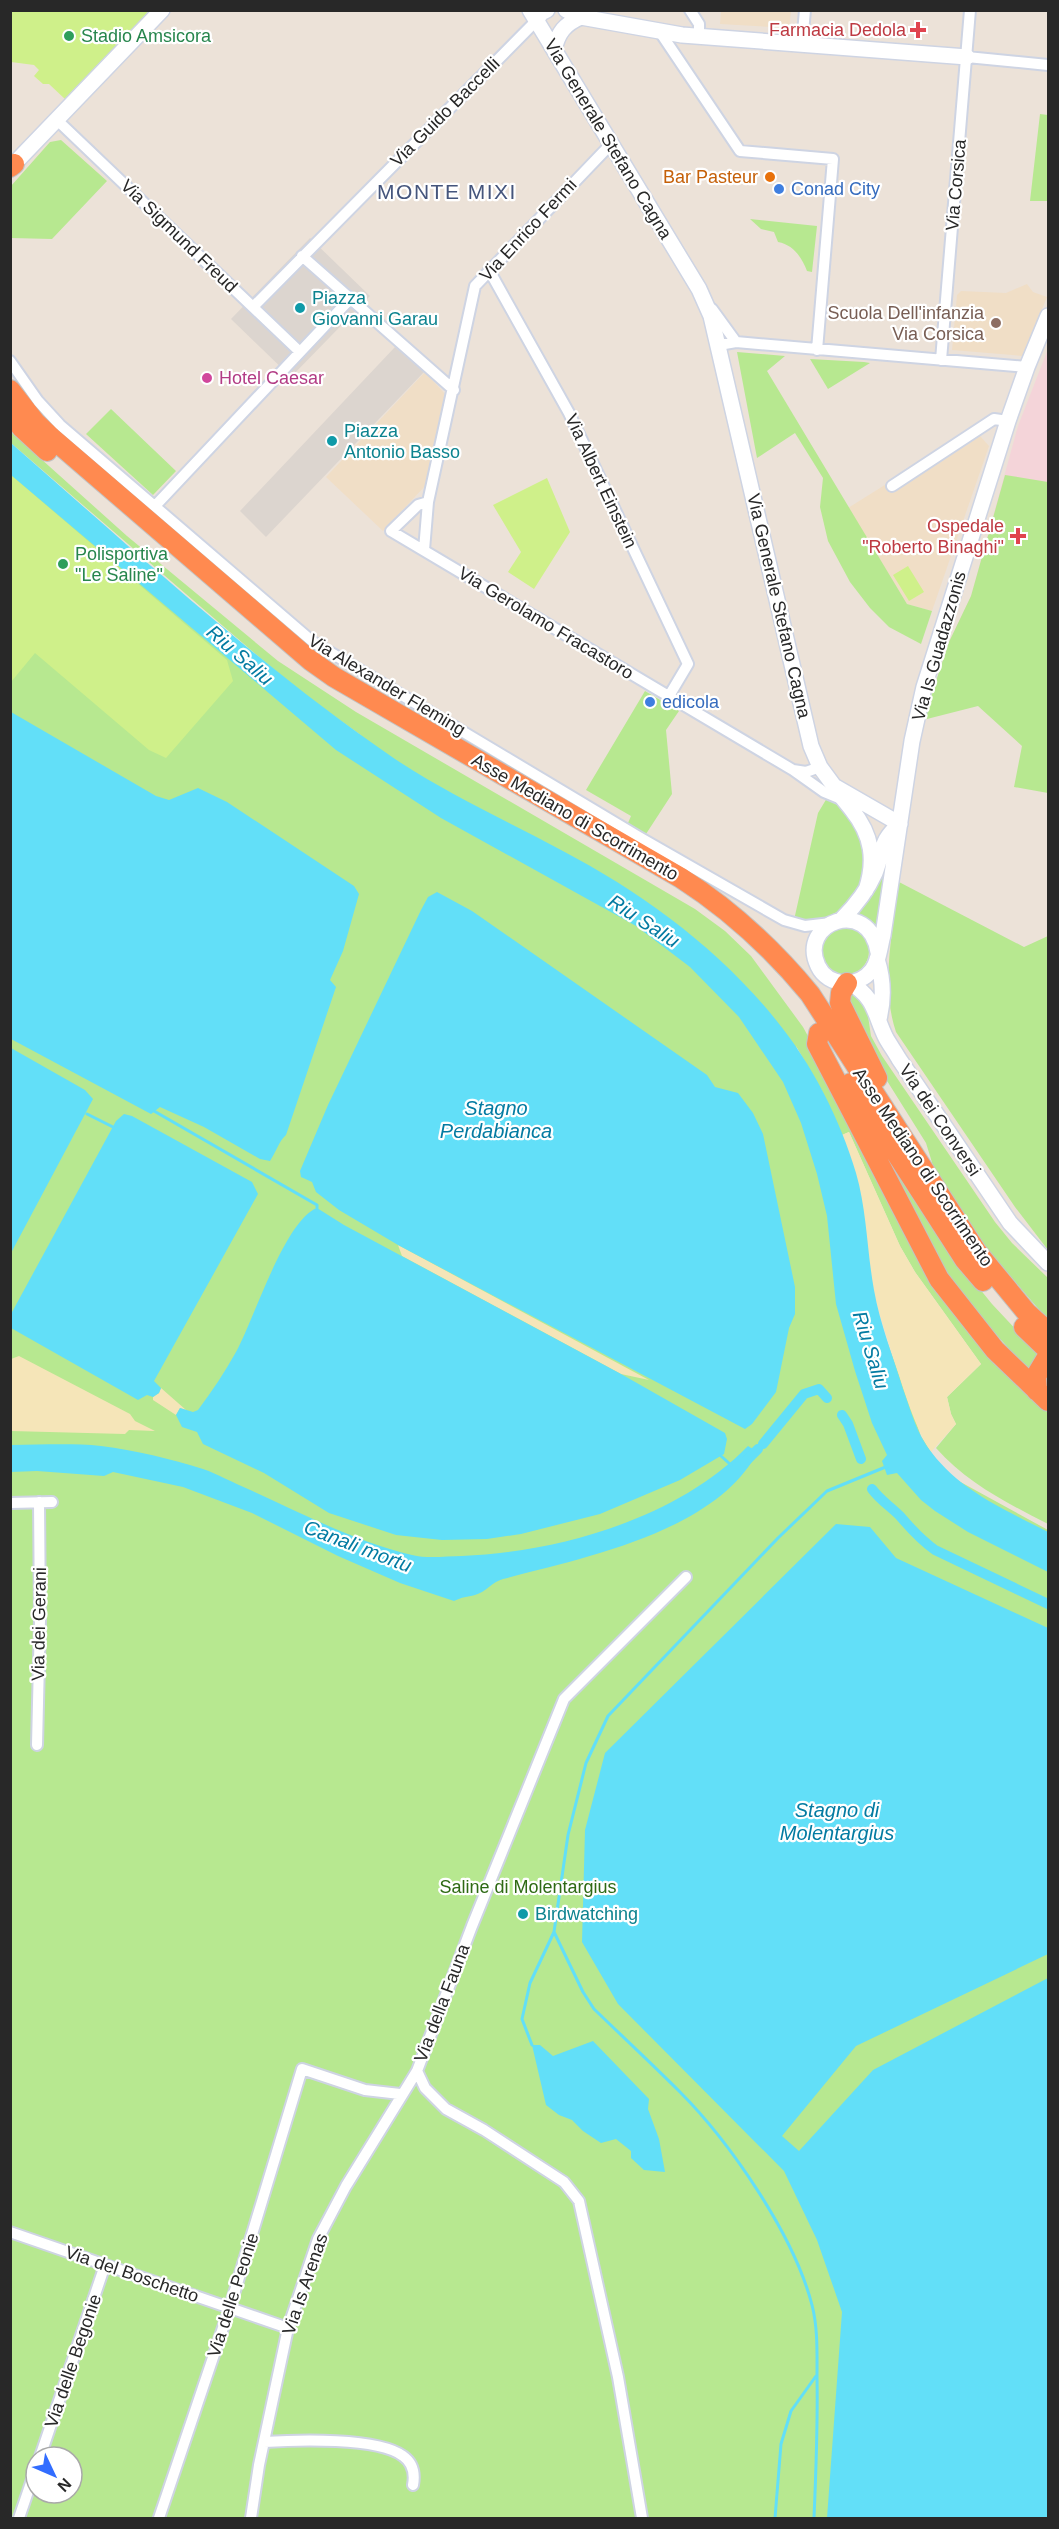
<svg xmlns="http://www.w3.org/2000/svg" width="1059" height="2529" font-family="Arial,sans-serif">
<rect width="100%" height="100%" fill="#ece2d8"/>
<path fill="#f0dec6" d="M 721,11 L 791,11 L 789,28 L 720,24 Z
M 1027,284 L 1033,292 L 1047,297 L 1023,356 L 952,350 L 957,295 L 961,291 L 1006,293 Z
M 425,372 L 445,394 L 426,485 L 383,531 L 326,477 Z
M 980,436 L 989,446 L 932,611 L 907,604 L 848,508 L 888,483 L 893,492 Z"/>
<path fill="#f4d4d9" d="M 1048,349 L 1048,635 L 949,642 L 971,596 L 1018,426 Z"/>
<path fill="#b7e890" fill-rule="evenodd" d="M 1040,114 L 1048,115 L 1048,201 L 1030,201 Z
M 61,140 L 107,181 L 52,239 L 11,238 L 11,186 L 50,142 Z
M 750,219 L 817,226 L 812,272 L 807,271 C 802,258 794,245 778,242 L 774,232 L 761,229 Z
M 737,352 L 785,356 L 767,371 L 907,604 L 932,611 L 921,644 L 889,627 L 870,608 L 850,582 L 828,541 L 820,507 L 823,478 L 795,433 L 757,458 Z
M 810,359 L 864,362 L 870,363 L 828,389 Z
M 111,409 L 176,471 L 153,495 L 86,434 Z
M 11,432 L 127,536 L 278,661 L 356,712 L 695,909 L 725,931 L 751,956 L 803,1027 L 965,1325 L 994,1364 L 1048,1411 L 1048,1524 C 1007,1503 967,1483 936,1448 L 956,1424 L 951,1414 L 947,1397 L 981,1364 L 915,1272 L 900,1246 L 849,1132 L 842,1135 L 822,1091 L 796,1046 L 873,1302 L 921,1436 L 936,1460 L 955,1479 L 1048,1530 L 1048,2518 L 11,2518 L 10,450 L 250,654 L 343,725 L 362,736 L 305,695 L 252,651 L 11,443 ZM 36,2457 L 72,2457 L 72,2493 L 36,2493 Z
M 1005,475 L 1048,482 L 1048,793 L 1014,787 L 1022,746 L 978,706 L 923,720 L 949,642 L 971,596 Z
M 645,691 L 679,711 L 666,730 L 672,794 L 646,834 L 628,823 L 631,816 L 586,790 Z
M 827,798 L 846,810 L 866,848 L 860,894 C 840,913 823,923 794,920 L 818,813 Z
M 890,841 L 878,926 L 875,927 L 857,914 L 874,893 Z
M 899,882 L 1024,947 L 1048,936 L 1048,1250 L 1015,1207 L 896,1032 C 880,985 893,930 899,882 Z
M821 951a24 24 0 1 1 48 0a24 24 0 1 1-48 0Z
M 853,994 L 859,995 L 867,1009 L 871,1036 L 882,1056 L 995,1222 L 1012,1243 L 1048,1278 L 1048,1320 L 988,1250 L 935,1172 L 926,1143 L 884,1076 L 849,1001 L 850,997 Z
M 859,1108 L 962,1267 L 992,1304 L 1035,1350 L 1048,1337 L 1030,1372 L 950,1283 Z"/>
<path fill="#f5e5b8" d="M 849,1132 L 900,1246 L 915,1272 L 981,1364 L 947,1397 L 951,1414 L 956,1424 L 931,1452 C 914,1425 905,1394 895,1363 C 888,1340 879,1316 874,1292 C 864,1237 864,1189 842,1135 Z
M 398,1245 L 649,1380 L 621,1374 L 402,1256 Z
M 19,1356 L 130,1414 L 135,1421 L 155,1431 L 129,1430 L 125,1434 L 11,1431 L 11,1359 Z
M 161,1388 L 186,1410 L 180,1408 L 176,1415 L 153,1400 L 153,1397 L 159,1393 Z"/>
<path fill="#cff08a" d="M 10,11 L 153,11 L 66,100 L 49,84 L 43,84 L 34,76 L 39,70 L 34,65 L 11,62 Z
M 11,475 L 227,660 L 233,681 L 166,758 L 149,750 L 35,653 L 11,682 Z
M 547,478 L 570,532 L 534,589 L 508,572 L 521,552 L 493,505 Z
M 908,566 L 924,592 L 909,601 L 893,575 Z"/>
<path fill="#dcd5cf" d="M 310,238 L 370,296 L 291,377 L 231,319 Z
M 395,347 L 424,372 L 266,537 L 240,511 Z"/>
<path fill="#62dff8" d="M 11,443 C 136,552 258,665 395,759 C 448,794 505,820 561,850 C 643,893 718,948 776,1020 C 812,1064 840,1119 856,1173 C 867,1211 867,1252 874,1290 C 880,1324 893,1356 903,1389 C 911,1411 917,1435 932,1453 C 962,1492 1006,1510 1048,1532 L 1048,1572 L 968,1532 L 935,1511 L 921,1500 L 897,1473 L 887,1475 L 882,1461 L 887,1455 L 872,1423 L 855,1371 L 836,1304 L 827,1216 L 817,1174 L 801,1123 L 783,1082 L 739,1017 L 690,967 L 636,926 L 441,818 L 336,750 L 11,475 Z
M 11,712 L 156,796 L 169,800 L 198,788 L 227,802 L 354,886 L 359,894 L 343,951 L 330,980 L 336,987 L 286,1135 C 279,1141 276,1152 270,1161 L 260,1159 L 204,1127 L 160,1107 L 151,1114 L 11,1039 Z
M 437,892 L 472,911 L 707,1075 L 715,1087 L 738,1093 L 753,1113 L 763,1134 L 795,1287 L 795,1314 L 789,1328 L 776,1392 L 752,1424 L 745,1429 L 398,1245 L 339,1210 L 316,1192 L 312,1182 L 301,1177 L 300,1171 L 328,1105 L 421,910 L 428,897 Z
M 11,1048 L 85,1090 L 93,1099 L 11,1253 Z
M 124,1114 L 132,1116 L 252,1182 L 258,1194 L 154,1381 L 161,1388 L 159,1393 L 153,1397 L 147,1395 L 138,1400 L 11,1328 L 11,1314 L 116,1121 Z
M 317,1208 L 344,1225 L 621,1374 L 725,1433 L 727,1439 L 724,1454 L 680,1480 L 600,1514 L 521,1534 L 487,1539 L 442,1540 L 396,1535 L 329,1513 L 264,1473 L 203,1444 L 197,1432 L 182,1427 L 176,1415 L 180,1408 L 193,1412 L 198,1410 C 212,1391 225,1372 236,1352 C 254,1319 285,1220 317,1208 Z
M 11,1445 C 40,1445 71,1443 101,1446 C 135,1450 171,1459 203,1469 C 218,1474 233,1483 248,1489 C 301,1513 356,1542 412,1555 C 428,1559 446,1556 462,1556 C 560,1552 678,1518 748,1446 L 753,1449 L 756,1455 C 712,1533 582,1558 503,1579 C 492,1582 486,1592 475,1595 C 467,1597 462,1597 454,1601 L 400,1583 L 338,1556 L 252,1513 L 183,1487 L 113,1472 L 104,1476 L 37,1471 L 11,1472 Z
M 836,1524 L 870,1527 L 896,1558 L 1048,1628 L 1048,1954 L 856,2046 L 782,2136 L 799,2151 L 873,2070 L 1048,1978 L 1048,2518 L 827,2518 L 842,2312 L 817,2240 L 784,2171 L 618,2004 L 582,1942 L 585,1830 L 605,1753 Z
M 593,2041 L 649,2099 L 648,2109 L 659,2139 L 665,2172 L 644,2170 L 631,2158 L 631,2151 L 616,2139 L 601,2143 L 583,2131 L 572,2120 L 559,2115 L 546,2105 L 532,2045 L 540,2045 L 553,2056 Z"/>
<g fill="none" stroke-linecap="round" stroke-linejoin="round">
<path stroke="#62dff8" stroke-width="3" d="M 154,1111 L 317,1205 L 317,1208
M 87,1114 L 113,1127
M 721,1456 L 731,1465
M 554,1932 L 583,1992 L 594,2009 C 622,2036 651,2063 679,2091 C 730,2142 794,2235 812,2305 C 818,2328 817,2354 817,2378 C 818,2425 816,2471 814,2518
M 532,2045 L 522,2019 L 530,1983 L 554,1932 L 568,1835 L 586,1763 L 608,1716 L 778,1538 L 827,1491 L 888,1466
M 775,2518 L 781,2444 L 791,2411 L 816,2376"/>
<path stroke="#62dff8" stroke-width="10" d="M 842,1415 L 848,1424 L 861,1459
M 763,1444 L 804,1394 L 819,1389 L 827,1398
M 745,1462 L 758,1449
M 872,1489 C 880,1500 890,1506 900,1516 C 911,1529 921,1540 935,1550 L 1048,1604"/>
<defs>
<path id="street" d="M 690,10 L 699,24 L 699,35
M 660,32 L 740,151 L 833,159 L 817,350
M 802,44 L 805,10
M 967,57 L 1048,65
M 57,120 L 300,352
M 302,256 L 454,390
M 489,270 L 569,413 L 688,664 L 669,696
M 253,307 L 536,21
M 712,309 L 736,342
M 719,345 L 736,342 L 1027,367
M 941,360 L 970,10
M 10,361 L 38,401 L 60,425 L 313,642 L 639,837 L 784,920 L 805,926 L 831,923
M 892,486 L 994,419 L 1008,421
M 428,502 L 418,505 L 391,531 L 793,770 L 824,792 L 841,799
M 155,506 L 351,298
M 424,550 L 428,502 L 475,286 L 610,145
M 793,770 L 806,772 L 820,767
M 10,1503 L 52,1502
M 37,1745 L 40,1619 L 39,1502
M 10,2232 L 288,2328
M 264,2442 C 296,2440 378,2437 403,2456 C 413,2463 415,2474 413,2485
M 40,2457 L 105,2265
M 19,2518 L 36,2468
M 159,2518 L 230,2307 L 302,2069 L 365,2090 L 400,2094
M 251,2518 L 259,2465 L 288,2328 L 318,2239 L 346,2186 L 417,2071
M 642,2518 L 618,2377 L 579,2201 L 564,2182 L 484,2130 L 446,2109 L 425,2088 L 417,2071 L 472,1926 L 564,1699 L 686,1577"/>
<path id="secondary" d="M 530,10 L 699,289 L 711,316 L 811,746 L 820,767 L 834,786 L 900,824
M 566,10 L 581,17 L 682,35 L 967,57
M 536,21 L 541,13 L 547,10
M 554,50 C 558,32 565,24 581,17
M 14,164 L 162,10
M 835,787 C 840,796 846,802 852,810 C 872,835 876,860 866,890
M 842,919 C 856,905 867,891 875,873 C 884,850 880,840 900,824
M 878,952 C 869,896 797,922 818,966 C 828,987 858,988 872,970 C 879,961 880,946 883,935 L 912,741 L 924,687 L 1008,421 L 1027,367 L 1048,316
M 877,959 C 883,978 884,999 879,1019
M 850,983 C 876,998 874,1014 886,1038 C 890,1045 895,1052 899,1059 L 1010,1223 L 1048,1263"/>
<path id="highway" d="M 10,167 L 14,164
M 10,390 L 35,422 L 52,438 L 310,660 L 334,677 L 681,878 C 731,910 772,948 810,994 L 976,1251 L 1027,1313 L 1048,1332
M 10,412 L 22,428 L 47,451
M 847,983 L 841,993 L 840,1003 L 877,1078
M 819,1033 L 817,1044 L 939,1279 L 995,1350 L 1048,1401
M 851,1083 L 965,1260 L 983,1281
M 1024,1327 L 1048,1350
M 1037,1391 L 1036,1376 L 1048,1356"/>
</defs>
<use href="#street" stroke="#ced4e3" stroke-width="14"/>
<use href="#secondary" stroke="#ced4e3" stroke-width="18"/>
<use href="#highway" stroke="#c3c3c3" stroke-width="22"/>
<use href="#street" stroke="#fff" stroke-width="10"/>
<use href="#secondary" stroke="#fff" stroke-width="15"/>
<use href="#highway" stroke="#ff8a50" stroke-width="20"/>
</g>
<g fill="#e0444e" stroke="#fff" stroke-width="2">
<path d="M915 21h6v6h6v6h-6v6h-6v-6h-6v-6h6z"/>
<path d="M1015 527h6v6h6v6h-6v6h-6v-6h-6v-6h6z"/>
</g>
<g fill="#2e9e5b" stroke="#fff" stroke-width="2">
<circle cx="69" cy="36" r="6"/>
<circle cx="63" cy="564" r="6"/>
</g>
<circle fill="#e8710a" stroke="#fff" stroke-width="2" cx="770" cy="177" r="6"/>
<g fill="#3f7fe0" stroke="#fff" stroke-width="2">
<circle cx="779" cy="189" r="6"/>
<circle cx="650" cy="702" r="6"/>
</g>
<g fill="#0f9aa8" stroke="#fff" stroke-width="2">
<circle cx="300" cy="308" r="6"/>
<circle cx="332" cy="441" r="6"/>
<circle cx="523" cy="1914" r="6"/>
</g>
<circle fill="#8d6e63" stroke="#fff" stroke-width="2" cx="996" cy="323" r="6"/>
<circle fill="#d1479c" stroke="#fff" stroke-width="2" cx="207" cy="378" r="6"/>
<g text-anchor="middle" stroke-width="4.5" stroke-linejoin="round" paint-order="stroke">
<g font-size="18" fill="#be3a42" stroke="#fff" text-anchor="end">
<text x="906" y="36">Farmacia Dedola</text>
<text x="1004" y="532">Ospedale<tspan x="1004" dy="21">"Roberto Binaghi"</tspan></text>
</g>
<g font-size="18" fill="#27864d" stroke="#fff" text-anchor="start">
<text x="81" y="42">Stadio Amsicora</text>
<text x="75" y="560">Polisportiva<tspan x="75" dy="21">"Le Saline"</tspan></text>
</g>
<g font-size="18" fill="#282828" stroke="#fff">
<text transform="translate(445 112) rotate(-45)" y="6">Via Guido Baccelli</text>
<text transform="translate(608 139) rotate(59)" y="6">Via Generale Stefano Cagna</text>
<text transform="translate(956 185) rotate(-85)" y="6">Via Corsica</text>
<text transform="translate(528 230) rotate(-47)" y="6">Via Enrico Fermi</text>
<text transform="translate(179 236) rotate(44)" y="6">Via Sigmund Freud</text>
<text transform="translate(601 481) rotate(65)" y="6">Via Albert Einstein</text>
<text transform="translate(779 606) rotate(77)" y="6">Via Generale Stefano Cagna</text>
<text transform="translate(546 623) rotate(31)" y="6">Via Gerolamo Fracastoro</text>
<text transform="translate(939 646) rotate(-74)" y="6">Via Is Guadazzonis</text>
<text transform="translate(387 685) rotate(31)" y="6">Via Alexander Fleming</text>
<text transform="translate(575 817) rotate(30)" y="6">Asse Mediano di Scorrimento</text>
<text transform="translate(940 1120) rotate(56)" y="6">Via dei Conversi</text>
<text transform="translate(923 1167) rotate(56)" y="6">Asse Mediano di Scorrimento</text>
<text transform="translate(39 1624) rotate(-89)" y="6">Via dei Gerani</text>
<text transform="translate(442 2003) rotate(-69)" y="6">Via della Fauna</text>
<text transform="translate(132 2274) rotate(19)" y="6">Via del Boschetto</text>
<text transform="translate(305 2284) rotate(-71)" y="6">Via Is Arenas</text>
<text transform="translate(233 2295) rotate(-72)" y="6">Via delle Peonie</text>
<text transform="translate(73 2361) rotate(-71)" y="6">Via delle Begonie</text>
</g>
<g font-size="18" fill="#c56008" stroke="#fff" text-anchor="end">
<text x="758" y="183">Bar Pasteur</text>
</g>
<g font-size="18" fill="#366cbe" stroke="#fff" text-anchor="start">
<text x="791" y="195">Conad City</text>
<text x="662" y="708">edicola</text>
</g>
<g font-size="18" fill="#0d838f" stroke="#fff" text-anchor="start">
<text x="312" y="304">Piazza<tspan x="312" dy="21">Giovanni Garau</tspan></text>
<text x="344" y="437">Piazza<tspan x="344" dy="21">Antonio Basso</tspan></text>
<text x="535" y="1920">Birdwatching</text>
</g>
<g font-size="18" fill="#785e54" stroke="#fff" text-anchor="end">
<text x="984" y="319">Scuola Dell'infanzia<tspan x="984" dy="21">Via Corsica</tspan></text>
</g>
<g font-size="18" fill="#b23c85" stroke="#fff" text-anchor="start">
<text x="219" y="384">Hotel Caesar</text>
</g>
<g font-size="18" fill="#2e6a14" stroke="#fff">
<text x="528" y="1893">Saline di Molentargius</text>
</g>
<g font-size="20" font-style="italic" fill="#037ba2" stroke="#fff">
<text transform="translate(240 655) rotate(41)" y="7">Riu Saliu</text>
<text transform="translate(644 921) rotate(33)" y="7">Riu Saliu</text>
<text x="496" y="1115">Stagno<tspan x="496" dy="23">Perdabianca</tspan></text>
<text transform="translate(871 1350) rotate(73)" y="7">Riu Saliu</text>
<text transform="translate(358 1546) rotate(21)" y="7">Canali mortu</text>
<text x="837" y="1817">Stagno di<tspan x="837" dy="23">Molentargius</tspan></text>
</g>
<g font-size="21" letter-spacing="1.5" fill="#45557c" stroke="#fff">
<text x="447" y="199">MONTE MIXI</text>
</g>
</g>
<rect width="1059" height="2529" fill="none" stroke="#282828" stroke-width="24"/>
<g transform="translate(54 2475) rotate(134)"><circle r="28" fill="#ffffff" stroke="#a9a9a9" stroke-width="1.5"/>
<path d="M0-4.5L10 22L0 15L-10 22Z" fill="#326dff"/>
<text y="-9" font-size="16" font-weight="bold" text-anchor="middle" fill="#282828">N</text>
</g>
</svg>
